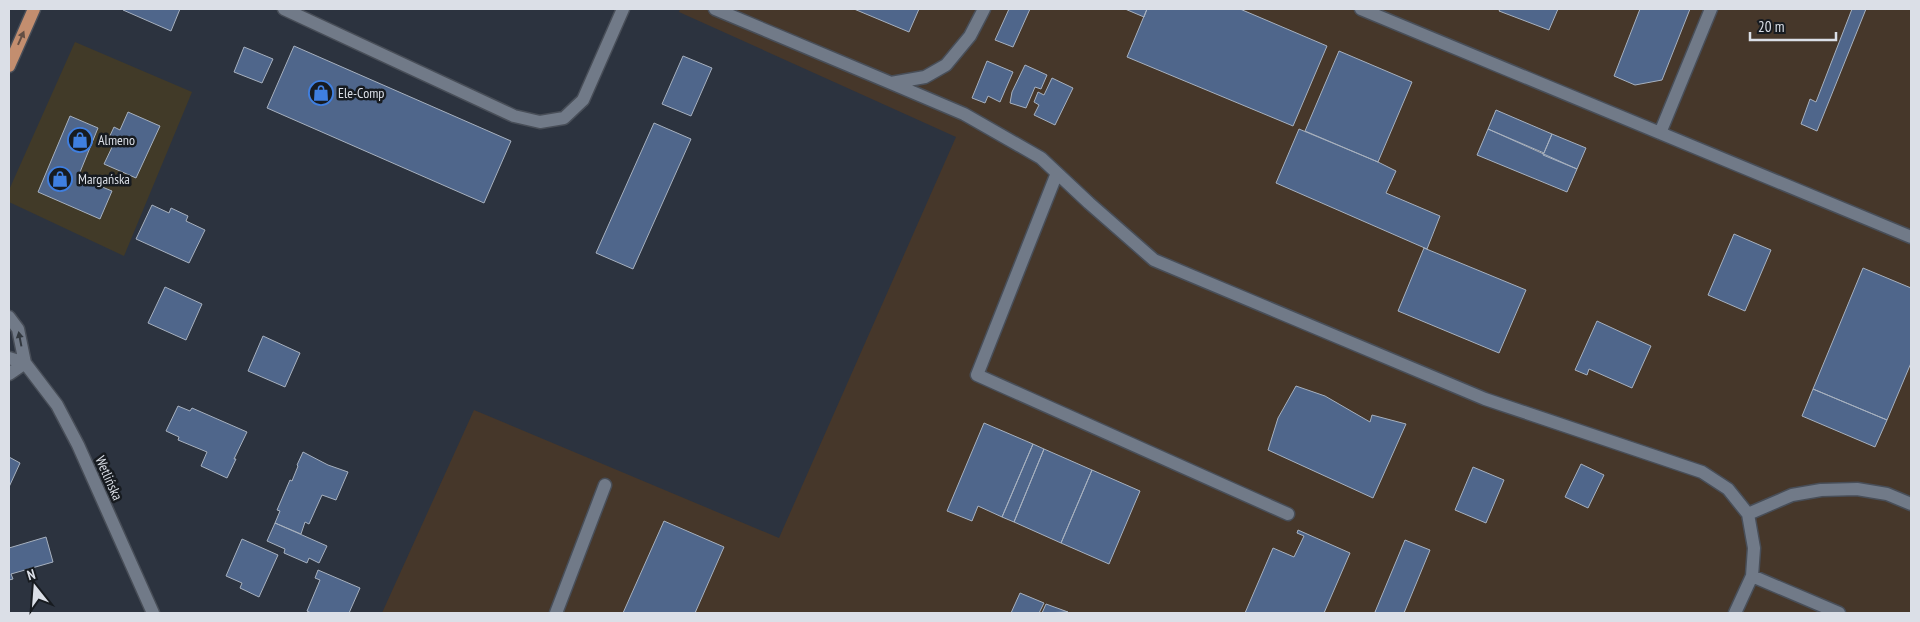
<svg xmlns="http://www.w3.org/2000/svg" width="1920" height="622" font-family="'PT Sans Narrow',sans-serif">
<rect width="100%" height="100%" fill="#2c333f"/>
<path fill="#413a28" d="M 75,42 L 192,92 L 124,256 L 9,202 L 9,190 Z"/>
<path fill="#46372a" d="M 680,9 L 1911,9 L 1911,613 L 382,613 L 474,410 L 779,538 L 956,137 L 679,12 Z"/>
<path fill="#4f668b" stroke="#a7b1bf" d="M 123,9 L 180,9 L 171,31 L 123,10 Z
M 854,9 L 919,9 L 909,32 Z
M 1009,9 L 1030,9 L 1013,47 L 995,40 Z
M 1125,9 L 1147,9 L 1144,17 Z
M 1147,9 L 1240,9 L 1327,46 L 1293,126 L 1127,57 Z
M 1500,9 L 1558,9 L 1549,30 L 1499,11 Z
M 1640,9 L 1690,9 L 1662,80 L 1635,85 L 1614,76 Z
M 1852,9 L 1866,9 L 1817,131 L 1801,124 L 1810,99 L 1816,102 Z
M 294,46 L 511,141 L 484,203 L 267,108 Z
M 244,47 L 273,59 L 262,83 L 234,72 Z
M 1339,51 L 1412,82 L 1378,162 L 1305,131 Z
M 683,56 L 712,68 L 691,116 L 662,104 Z
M 987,61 L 1013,72 L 1000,102 L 988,96 L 985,103 L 972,98 Z
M 1025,65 L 1047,75 L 1041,89 L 1035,87 L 1026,108 L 1010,103 L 1012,92 Z
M 1052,78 L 1073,88 L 1055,125 L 1034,115 L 1039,105 L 1034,102 L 1038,92 L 1044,95 Z
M 1496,110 L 1552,134 L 1544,153 L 1488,129 Z
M 128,112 L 160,126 L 136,178 L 104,164 L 114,143 L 108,140 L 114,127 L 120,130 Z
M 70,116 L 98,128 L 78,177 L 112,191 L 100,219 L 38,192 Z
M 654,123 L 691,139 L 633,269 L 596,253 Z
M 1299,129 L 1378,162 L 1396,171 L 1386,193 L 1440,216 L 1427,249 L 1276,183 Z
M 1488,129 L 1577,169 L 1567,192 L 1477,155 Z
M 1552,134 L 1586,148 L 1577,169 L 1543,155 Z
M 152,205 L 169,213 L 171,208 L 188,216 L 186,221 L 205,230 L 189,263 L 136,239 Z
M 1734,234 L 1771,250 L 1745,311 L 1708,295 Z
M 1424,248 L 1526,290 L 1499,353 L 1398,311 Z
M 1863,268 L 1911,288 L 1911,363 L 1887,420 L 1813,389 Z
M 165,287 L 202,304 L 186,340 L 148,323 Z
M 1597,321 L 1651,346 L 1632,388 L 1589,369 L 1587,375 L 1575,370 Z
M 263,336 L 300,353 L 285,387 L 248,371 Z
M 1296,386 L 1325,396 L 1370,422 L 1372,415 L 1406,424 L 1373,498 L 1268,450 L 1278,418 Z
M 1813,389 L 1887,420 L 1875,447 L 1802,416 Z
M 178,406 L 190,411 L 192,408 L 247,432 L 234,459 L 236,459 L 227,478 L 201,466 L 207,452 L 178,440 L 179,437 L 166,431 Z
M 984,423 L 1033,444 L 1002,517 L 978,506 L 972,521 L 947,511 Z
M 1033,444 L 1044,449 L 1014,522 L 1002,517 Z
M 1044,449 L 1092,470 L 1061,543 L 1014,522 Z
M 303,452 L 328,465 L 348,472 L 336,500 L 322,495 L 309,524 L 305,522 L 301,534 L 275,523 L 280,511 L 277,510 L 290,480 L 292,481 L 298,466 L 297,465 Z
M 9,457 L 20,463 L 9,487 Z
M 1581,464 L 1604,475 L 1588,508 L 1565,497 Z
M 1473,467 L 1504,480 L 1486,523 L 1455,510 Z
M 1092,470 L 1140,491 L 1109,564 L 1061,543 Z
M 664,521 L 724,547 L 695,613 L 623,613 Z
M 275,523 L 327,546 L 319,563 L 309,558 L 307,563 L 284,553 L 285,549 L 267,541 Z
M 1298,530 L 1350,553 L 1324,613 L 1245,613 L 1273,548 L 1294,557 L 1304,536 L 1297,533 Z
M 46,537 L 53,562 L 11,574 L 13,579 L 9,580 L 9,548 Z
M 242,539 L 278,555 L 259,597 L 240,588 L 242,583 L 226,576 Z
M 1405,540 L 1430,550 L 1404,613 L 1377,613 L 1375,612 Z
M 318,570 L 360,588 L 349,613 L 311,613 L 307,611 L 320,580 L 315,578 Z
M 1020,593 L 1044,603 L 1039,613 L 1011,613 Z
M 1046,604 L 1068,612 L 1042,613 Z"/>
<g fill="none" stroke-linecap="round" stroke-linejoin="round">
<defs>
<path id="minor" d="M 284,9 L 514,116 L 540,122 L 564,118 L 583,100 L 623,9
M 715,9 L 891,83 L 925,77 L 946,65 L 970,36 L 984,9
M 1361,9 L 1911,237
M 891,83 L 964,114 L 1041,158 L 1089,203 L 1154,260 L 1485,399 L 1702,472 L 1728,489 L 1748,514 L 1754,548 L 1752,576 L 1735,613
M 1660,133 L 1711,9
M 1057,173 L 977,375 L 1288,514
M 9,317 L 18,329 L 25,363 L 57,405 L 78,445 L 153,613
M 9,358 L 25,363
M 9,374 L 25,363
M 1748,514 L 1792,495 L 1821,490 L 1857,489 L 1887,494 L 1911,504
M 1752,576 L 1839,613
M 556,613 L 605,485"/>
<path id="major" d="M 9,66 L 34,9"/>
</defs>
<use href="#minor" stroke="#484e58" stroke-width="15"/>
<use href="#major" stroke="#484e58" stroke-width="15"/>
<use href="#minor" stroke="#717a88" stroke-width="12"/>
<use href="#major" stroke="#c38e6f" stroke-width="12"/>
</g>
<defs><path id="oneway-solid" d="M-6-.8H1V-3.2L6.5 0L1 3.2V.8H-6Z" transform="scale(1.25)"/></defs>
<use fill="#644f44" href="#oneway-solid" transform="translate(21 38) rotate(-66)"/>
<use fill="#32383f" href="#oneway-solid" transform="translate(20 339) rotate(-101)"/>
<defs>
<symbol id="shop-ring" viewBox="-11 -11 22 22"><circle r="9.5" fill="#171b20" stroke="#3f7fe0" stroke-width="1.5"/><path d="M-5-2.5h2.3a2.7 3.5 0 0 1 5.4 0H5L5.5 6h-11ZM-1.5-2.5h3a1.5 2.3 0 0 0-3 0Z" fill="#3f7fe0"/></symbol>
</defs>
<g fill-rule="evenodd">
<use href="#shop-ring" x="307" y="79" width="28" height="28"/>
<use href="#shop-ring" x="66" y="126" width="28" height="28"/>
<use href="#shop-ring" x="46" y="165" width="28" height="28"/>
</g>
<g text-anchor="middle" stroke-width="5" stroke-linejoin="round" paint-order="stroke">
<g font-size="14" fill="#dbdfe7" stroke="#171b20" text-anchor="start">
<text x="338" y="98">Ele-Comp</text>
<text x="98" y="145">Almeno</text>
<text x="78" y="184">Margańska</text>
</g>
<g font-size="14" fill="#dbdfe7" stroke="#171b20">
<text transform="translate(109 478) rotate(66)" y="5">Wetlińska</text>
</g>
</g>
<rect width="1920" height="622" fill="none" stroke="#dbdfe7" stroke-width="20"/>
<g transform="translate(35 587) rotate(343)" stroke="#171b20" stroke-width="4" paint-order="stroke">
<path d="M0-4L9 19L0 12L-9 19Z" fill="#dbdfe7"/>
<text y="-8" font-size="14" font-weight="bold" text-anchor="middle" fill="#dbdfe7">N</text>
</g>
<path d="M1750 32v8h86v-8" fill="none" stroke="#dbdfe7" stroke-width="2.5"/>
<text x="1758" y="32" font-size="15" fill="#dbdfe7" stroke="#171b20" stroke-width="4" paint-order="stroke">20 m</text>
</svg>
